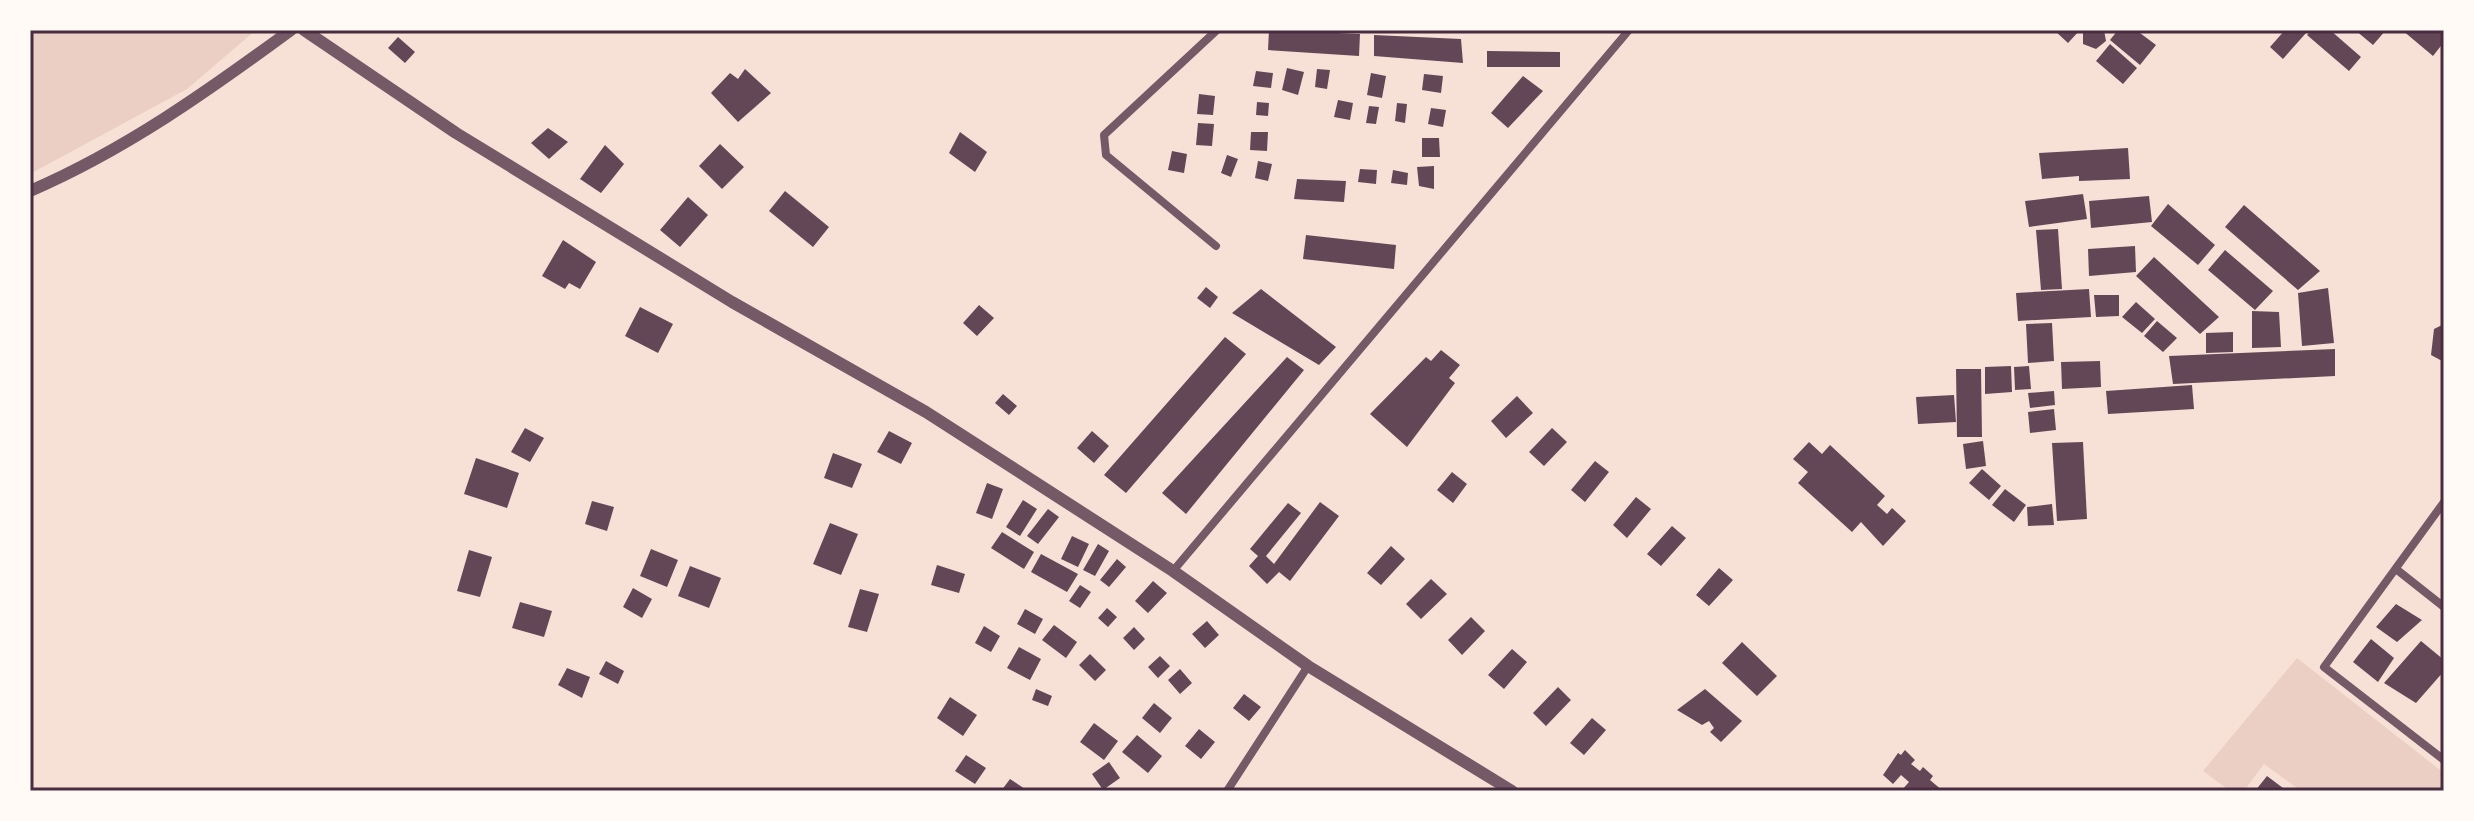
<svg xmlns="http://www.w3.org/2000/svg" width="2474" height="821" font-family="Inter,sans-serif">
<rect width="100%" height="100%" fill="#f7e1d7"/>
<path fill="#ebcfc5" d="M 30,30 L 256,30 L 187,89 L 30,174 Z
M 2297,658 L 2444,773 L 2444,791 L 2361,788 L 2358,791 L 2301,791 L 2264,764 L 2244,791 L 2230,791 L 2203,771 Z"/>
<path fill="#644757" d="M 1269,30 L 1360,34 L 1359,56 L 1268,50 Z
M 2054,30 L 2080,30 L 2068,43 Z
M 2104,30 L 2106,41 L 2096,49 L 2083,44 L 2083,30 Z
M 2118,30 L 2136,30 L 2156,45 L 2140,65 L 2110,40 Z
M 2285,30 L 2306,33 L 2283,59 L 2270,47 Z
M 2312,30 L 2330,30 L 2361,57 L 2349,71 L 2307,35 Z
M 2355,30 L 2386,30 L 2373,45 Z
M 2402,30 L 2439,30 L 2444,34 L 2444,42 L 2433,56 Z
M 1374,35 L 1461,39 L 1463,63 L 1374,56 Z
M 398,37 L 415,52 L 405,63 L 388,48 Z
M 2110,44 L 2137,68 L 2123,84 L 2096,61 Z
M 1487,51 L 1560,52 L 1560,67 L 1487,67 Z
M 1287,68 L 1304,72 L 1298,95 L 1282,90 Z
M 745,69 L 771,93 L 738,122 L 711,93 L 730,73 L 738,79 Z
M 1317,69 L 1330,70 L 1327,89 L 1315,87 Z
M 1256,71 L 1273,73 L 1271,88 L 1253,86 Z
M 1371,73 L 1386,76 L 1382,98 L 1367,95 Z
M 1424,74 L 1443,76 L 1441,93 L 1422,90 Z
M 1523,76 L 1543,91 L 1508,128 L 1491,113 Z
M 1199,94 L 1215,96 L 1213,115 L 1197,114 Z
M 1338,100 L 1353,103 L 1350,120 L 1334,117 Z
M 1257,102 L 1269,103 L 1268,116 L 1256,115 Z
M 1397,103 L 1407,104 L 1405,123 L 1395,121 Z
M 1369,106 L 1379,107 L 1376,124 L 1366,123 Z
M 1431,108 L 1446,110 L 1443,127 L 1428,124 Z
M 1198,123 L 1214,124 L 1212,146 L 1196,145 Z
M 548,128 L 568,142 L 549,159 L 531,143 Z
M 960,132 L 987,152 L 975,172 L 949,153 Z
M 1251,132 L 1268,132 L 1267,151 L 1250,150 Z
M 1422,138 L 1439,138 L 1440,157 L 1422,157 Z
M 720,144 L 744,167 L 722,189 L 699,166 Z
M 605,145 L 624,164 L 601,193 L 580,179 Z
M 2128,148 L 2130,179 L 2079,181 L 2079,176 L 2042,179 L 2039,153 Z
M 1172,151 L 1187,154 L 1184,173 L 1168,170 Z
M 1227,155 L 1238,159 L 1231,177 L 1221,173 Z
M 1258,161 L 1272,164 L 1268,181 L 1255,178 Z
M 1434,166 L 1434,189 L 1419,186 L 1417,167 Z
M 1360,169 L 1377,170 L 1376,184 L 1358,182 Z
M 1393,170 L 1408,173 L 1407,185 L 1391,183 Z
M 1297,179 L 1346,181 L 1344,202 L 1294,199 Z
M 785,191 L 829,227 L 813,247 L 769,211 Z
M 2083,194 L 2087,219 L 2029,227 L 2025,201 Z
M 2149,196 L 2152,222 L 2091,228 L 2089,201 Z
M 688,197 L 708,215 L 680,247 L 660,230 Z
M 2168,204 L 2215,245 L 2198,265 L 2151,226 Z
M 2244,205 L 2320,271 L 2298,290 L 2225,227 Z
M 2058,229 L 2062,289 L 2041,290 L 2036,230 Z
M 1306,235 L 1396,245 L 1394,269 L 1303,259 Z
M 563,240 L 596,262 L 580,289 L 569,283 L 565,289 L 542,276 Z
M 2135,246 L 2136,272 L 2089,276 L 2088,249 Z
M 2225,250 L 2273,291 L 2255,310 L 2208,270 Z
M 2154,257 L 2219,317 L 2200,334 L 2136,276 Z
M 1206,287 L 1218,297 L 1210,308 L 1197,298 Z
M 2328,288 L 2334,343 L 2302,346 L 2298,293 Z
M 1261,289 L 1336,347 L 1319,365 L 1232,313 Z
M 2089,289 L 2091,317 L 2018,321 L 2016,293 Z
M 2094,295 L 2119,295 L 2119,316 L 2096,317 Z
M 2136,302 L 2155,319 L 2142,333 L 2122,317 Z
M 979,305 L 994,318 L 977,336 L 963,323 Z
M 640,307 L 673,324 L 658,353 L 625,336 Z
M 2252,311 L 2279,312 L 2281,347 L 2252,348 Z
M 2157,321 L 2177,338 L 2163,352 L 2144,336 Z
M 2052,323 L 2054,361 L 2028,363 L 2026,324 Z
M 2444,324 L 2444,362 L 2431,355 L 2434,329 Z
M 2233,332 L 2233,352 L 2206,353 L 2206,333 Z
M 1225,337 L 1246,354 L 1126,493 L 1104,475 Z
M 2335,349 L 2335,376 L 2173,384 L 2169,356 Z
M 1441,350 L 1460,365 L 1449,378 L 1455,383 L 1407,447 L 1370,414 L 1426,357 L 1431,361 Z
M 1287,357 L 1304,370 L 1186,514 L 1162,493 Z
M 2100,361 L 2101,387 L 2062,389 L 2061,362 Z
M 2011,366 L 2012,392 L 1985,394 L 1985,367 Z
M 2029,366 L 2031,389 L 2015,390 L 2014,367 Z
M 1956,369 L 1981,369 L 1982,437 L 1957,437 Z
M 2192,385 L 2194,409 L 2108,414 L 2106,391 Z
M 2054,391 L 2055,405 L 2030,408 L 2028,393 Z
M 1003,394 L 1017,406 L 1009,415 L 995,403 Z
M 1954,395 L 1956,422 L 1918,424 L 1916,397 Z
M 1517,396 L 1533,413 L 1506,438 L 1491,421 Z
M 2054,409 L 2056,430 L 2030,433 L 2028,412 Z
M 525,428 L 544,438 L 530,462 L 511,452 Z
M 1552,428 L 1567,442 L 1544,466 L 1529,452 Z
M 889,431 L 912,443 L 901,464 L 877,452 Z
M 1092,431 L 1109,446 L 1094,463 L 1077,448 Z
M 1983,441 L 1986,466 L 1966,469 L 1963,444 Z
M 1809,442 L 1822,454 L 1830,445 L 1885,496 L 1877,505 L 1887,514 L 1892,508 L 1906,521 L 1883,546 L 1861,522 L 1852,532 L 1798,483 L 1808,472 L 1793,459 Z
M 2083,442 L 2087,519 L 2057,521 L 2052,443 Z
M 833,453 L 862,464 L 852,488 L 824,478 Z
M 476,458 L 519,473 L 507,508 L 464,494 Z
M 1595,461 L 1609,472 L 1585,502 L 1571,490 Z
M 1982,469 L 2001,486 L 1989,500 L 1969,483 Z
M 1452,472 L 1467,484 L 1453,503 L 1437,490 Z
M 987,483 L 1003,489 L 992,519 L 976,513 Z
M 2005,489 L 2026,505 L 2014,522 L 1992,505 Z
M 1636,497 L 1651,509 L 1627,538 L 1613,525 Z
M 1023,500 L 1037,509 L 1020,536 L 1006,527 Z
M 592,501 L 614,507 L 607,531 L 585,524 Z
M 1320,502 L 1339,516 L 1290,581 L 1279,572 L 1267,584 L 1249,566 L 1258,556 L 1250,549 L 1288,503 L 1301,513 L 1266,556 L 1274,564 Z
M 2052,504 L 2054,525 L 2028,526 L 2027,507 Z
M 1048,509 L 1059,517 L 1038,544 L 1027,536 Z
M 830,523 L 858,534 L 841,575 L 813,564 Z
M 1672,526 L 1686,538 L 1661,566 L 1647,554 Z
M 1002,532 L 1034,552 L 1024,569 L 991,548 Z
M 1072,536 L 1089,544 L 1078,567 L 1061,559 Z
M 1098,544 L 1109,551 L 1095,576 L 1083,570 Z
M 1391,546 L 1405,559 L 1381,585 L 1367,573 Z
M 651,549 L 678,560 L 667,587 L 640,576 Z
M 469,550 L 492,557 L 480,597 L 457,591 Z
M 1041,554 L 1078,574 L 1067,592 L 1031,572 Z
M 1117,559 L 1126,567 L 1109,587 L 1100,580 Z
M 937,565 L 965,574 L 959,593 L 931,585 Z
M 690,566 L 721,578 L 709,608 L 678,596 Z
M 1719,568 L 1733,580 L 1709,606 L 1696,595 Z
M 1431,579 L 1447,594 L 1421,619 L 1406,604 Z
M 1153,581 L 1167,593 L 1148,613 L 1135,601 Z
M 1080,585 L 1091,592 L 1080,608 L 1069,601 Z
M 633,588 L 652,599 L 642,618 L 623,607 Z
M 860,589 L 879,594 L 867,632 L 848,627 Z
M 520,602 L 552,611 L 544,637 L 512,628 Z
M 2396,604 L 2422,620 L 2397,642 L 2376,627 Z
M 1107,608 L 1117,617 L 1108,627 L 1098,618 Z
M 1025,609 L 1043,619 L 1035,634 L 1017,624 Z
M 1471,617 L 1485,631 L 1462,655 L 1448,640 Z
M 1207,621 L 1219,635 L 1205,648 L 1192,634 Z
M 1054,625 L 1077,642 L 1066,658 L 1042,640 Z
M 984,626 L 1000,636 L 991,652 L 975,643 Z
M 1134,627 L 1145,639 L 1134,650 L 1123,638 Z
M 2371,639 L 2394,658 L 2378,682 L 2353,662 Z
M 2421,641 L 2444,660 L 2444,671 L 2416,703 L 2384,683 Z
M 1742,642 L 1777,676 L 1757,696 L 1722,663 Z
M 1019,647 L 1041,659 L 1030,680 L 1007,668 Z
M 1512,649 L 1527,662 L 1504,689 L 1488,675 Z
M 1090,654 L 1106,670 L 1095,681 L 1079,665 Z
M 1160,656 L 1170,666 L 1158,678 L 1148,667 Z
M 606,661 L 624,671 L 618,684 L 599,674 Z
M 567,668 L 590,677 L 582,698 L 558,685 Z
M 1180,669 L 1192,683 L 1180,694 L 1168,680 Z
M 1558,687 L 1571,700 L 1546,726 L 1533,713 Z
M 1036,689 L 1052,696 L 1048,706 L 1032,700 Z
M 1705,689 L 1742,721 L 1721,742 L 1710,732 L 1714,728 L 1709,721 L 1702,725 L 1677,710 Z
M 1244,694 L 1261,707 L 1249,721 L 1233,708 Z
M 950,697 L 977,715 L 963,736 L 937,718 Z
M 1154,703 L 1172,718 L 1160,733 L 1142,718 Z
M 1592,718 L 1606,730 L 1584,755 L 1570,743 Z
M 1094,723 L 1118,741 L 1104,760 L 1080,742 Z
M 1199,729 L 1215,742 L 1201,759 L 1185,746 Z
M 1137,735 L 1162,756 L 1148,773 L 1122,752 Z
M 1905,750 L 1915,760 L 1911,764 L 1920,771 L 1923,767 L 1933,776 L 1930,780 L 1943,791 L 1901,791 L 1909,782 L 1901,775 L 1893,784 L 1883,775 L 1898,753 L 1901,755 Z
M 966,755 L 986,768 L 975,784 L 955,771 Z
M 1109,762 L 1120,778 L 1103,790 L 1092,774 Z
M 2267,776 L 2287,791 L 2255,791 Z
M 1010,779 L 1028,791 L 1001,791 Z"/>
<g fill="none" stroke-linecap="round" stroke-linejoin="round">
<path stroke="#755966" stroke-width="8" d="M 1216,246 L 1106,155 L 1104,135 L 1217,30
M 2444,502 L 2324,667 L 2444,760
M 2396,569 L 2444,607
M 1173,571 L 1629,30
M 1227,791 L 1308,666"/>
<path stroke="#755966" stroke-width="12" d="M 304,30 L 456,133 L 732,302 L 926,412 L 1173,571 L 1308,666 L 1512,791
M 30,191 C 125,150 208,91 291,30"/>
</g>
<rect width="2474" height="821" fill="none" stroke="#fffaf5" stroke-width="64"/>
<rect x="32" y="32" width="2410" height="757" fill="none" stroke="#4a2c40" stroke-width="3"/>
</svg>
